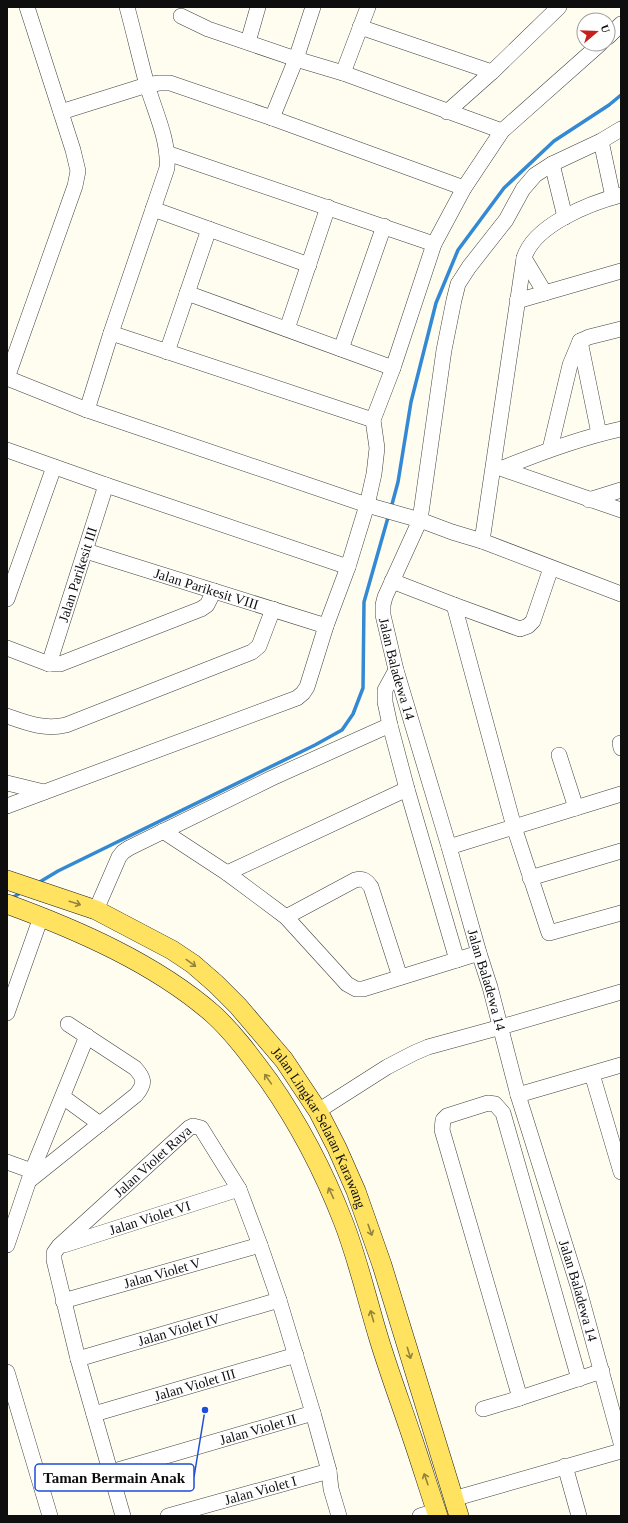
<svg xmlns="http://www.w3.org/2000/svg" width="628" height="1523" font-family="'Times New Roman',serif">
<rect width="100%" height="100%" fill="#fffdef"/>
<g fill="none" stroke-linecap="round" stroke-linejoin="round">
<path stroke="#3489d4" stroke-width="3.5" d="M 391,508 L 398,482 L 411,402 L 436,303 L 458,250 L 504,188 L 554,141 L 609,105 L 621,95
M 38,883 L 58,871 L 315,745 L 342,730 L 353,714 L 363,688 L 364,602 L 389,514
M 10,899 L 22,892"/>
<defs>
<g id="minor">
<path d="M 181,16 L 208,29 L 296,59 L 343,73 L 502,131"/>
<path d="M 360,27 L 492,72"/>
<path d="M 608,37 L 621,24"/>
<path d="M 248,42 L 258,7"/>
<path d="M 343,73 L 368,7"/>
<path d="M 61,112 L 147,85 L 159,83 L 170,83 L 272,118 L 464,188"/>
<path d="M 447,112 L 492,72 L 559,7"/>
<path d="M 272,118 L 296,59 L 313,7"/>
<path id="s1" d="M 621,129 L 601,141 L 552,164 L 535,175 L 523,189 L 506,220 L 469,267 L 458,284 L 454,300 L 444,350 L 420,520 L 385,597 L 383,605 L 383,615 L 396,670 L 449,847 L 479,953 L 490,987 L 518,1095 L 578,1286 L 621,1443"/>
<path d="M 601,141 L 613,197"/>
<path d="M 167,153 L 434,244"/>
<path d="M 552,164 L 565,217"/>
<path d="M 153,209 L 309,265"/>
<path d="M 187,293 L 393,368"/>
<path d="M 545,293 L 524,258 C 534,225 590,203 621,195"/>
<path d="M 517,301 L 621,271"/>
<path d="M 287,329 L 328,207"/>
<path d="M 111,333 L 373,420"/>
<path d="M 580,341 L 599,434"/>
<path d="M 341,349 L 384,226"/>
<path d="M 167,352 L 209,229"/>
<path d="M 7,378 L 87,410 L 367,505 L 420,520 L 452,532 L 482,541 L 621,594"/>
<path d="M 7,378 L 75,186 L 78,171 L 73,150 L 27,7"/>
<path d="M 87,410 L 111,333 L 167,168 C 169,140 155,112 147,85 C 140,59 134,33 127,7"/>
<path d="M 550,449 L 570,365 L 580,341 L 589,337 L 621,329"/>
<path d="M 7,450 L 106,485 L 348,567"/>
<path d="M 494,466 L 621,510"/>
<path d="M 503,468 C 542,452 580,438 621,429"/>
<path d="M 589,500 L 621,490"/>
<path d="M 482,541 L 524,258"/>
<path id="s2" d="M 86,551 L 326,626"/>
<path d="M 392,581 L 454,605 L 520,629 L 528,626 L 533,621 L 551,568"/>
<path d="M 7,599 L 54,467"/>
<path d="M 454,605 L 514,827 L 549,933 L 621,913"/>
<path d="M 7,648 L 49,664 L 60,664 L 201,609 L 207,605 L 214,591"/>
<path id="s3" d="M 49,664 L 106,485"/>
<path d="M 396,670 L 385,690 L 385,702 L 390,725 L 407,789 L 457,960"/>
<path d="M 7,716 C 27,723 44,730 66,725 L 252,652 L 259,646 L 273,609"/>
<path d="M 620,743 L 621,748"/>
<path d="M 559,755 L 576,808"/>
<path d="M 7,783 L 44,792"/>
<path d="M 7,806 L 297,698 L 303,693 L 307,687 L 326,626 L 348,567 L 367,505 L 374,474 L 377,448 L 373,420 L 393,368 L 434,244 L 464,188 L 502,131 L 600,44"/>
<path d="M 163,831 L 227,873 L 286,917 L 347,984 L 356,989 L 363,989 L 479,953"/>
<path d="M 449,847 L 621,794"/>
<path d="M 227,873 L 407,789"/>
<path d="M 530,878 L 621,851"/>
<path d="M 96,910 L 119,857 L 123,852 L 129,848 L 272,778 L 390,725"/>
<path d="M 286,917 L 355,880 C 363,878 366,880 371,887 L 400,977"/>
<path d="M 7,1013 L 41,917"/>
<path d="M 592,1074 L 621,1172"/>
<path d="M 518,1095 L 621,1065"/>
<path d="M 63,1097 L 100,1124"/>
<path d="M 318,1111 L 387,1067 L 414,1053 L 428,1047 L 501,1027 L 621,992"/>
<path d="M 7,1162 L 32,1171"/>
<path d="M 30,1180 L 136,1095 C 146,1083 144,1078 135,1068 L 68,1024"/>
<path d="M 7,1245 L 32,1171 L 87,1036"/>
<path id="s4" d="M 64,1245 L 239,1189"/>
<path id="s5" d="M 63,1301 L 260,1245"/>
<path id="s6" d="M 78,1359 L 279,1300"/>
<path d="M 7,1372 L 50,1516"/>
<path d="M 520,1398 L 442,1130 L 443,1120 L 447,1116 L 488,1103 L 495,1104 L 503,1113 L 579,1379"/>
<path d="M 483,1409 L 520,1398 L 602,1371"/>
<path id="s7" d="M 94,1414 L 296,1355"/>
<path d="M 565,1466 L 579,1516"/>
<path id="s8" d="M 111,1472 L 313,1413"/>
<path d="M 453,1499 L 621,1451"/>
<path id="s9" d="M 123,1516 L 78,1359 L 54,1260 L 54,1253 L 59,1246 L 189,1128 L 193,1126 L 201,1128 L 239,1189 L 260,1245 L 279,1300 L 313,1413 L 329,1471 L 331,1489 L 339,1516"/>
<path id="s10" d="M 168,1516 L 329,1471"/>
<path d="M 420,1516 L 436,1511"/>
</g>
<g id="major">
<path id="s11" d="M 7,880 L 96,910 L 172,950 L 193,964 L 216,984 L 238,1006 L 284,1060 L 318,1111 L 337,1148 L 356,1191 L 382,1265 L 459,1516"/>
<path d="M 7,904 C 78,930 156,964 213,1014 C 234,1033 252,1058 269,1081 C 299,1124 324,1172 343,1221 C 358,1259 367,1300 379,1339 C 389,1372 401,1404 412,1437 C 421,1463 429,1490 438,1516"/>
</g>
</defs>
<use href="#minor" stroke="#414141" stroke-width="16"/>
<use href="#major" stroke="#1f1f1f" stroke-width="20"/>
<use href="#minor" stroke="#fff" stroke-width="15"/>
<use href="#major" stroke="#ffe360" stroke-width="19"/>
</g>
<defs><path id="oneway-shaft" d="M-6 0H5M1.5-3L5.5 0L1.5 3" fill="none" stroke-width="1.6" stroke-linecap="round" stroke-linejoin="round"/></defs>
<g stroke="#93833b">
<use href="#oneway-shaft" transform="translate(75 903) rotate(18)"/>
<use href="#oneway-shaft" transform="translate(191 963) rotate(36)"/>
<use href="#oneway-shaft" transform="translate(268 1079) rotate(-125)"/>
<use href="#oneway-shaft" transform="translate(331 1193) rotate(-115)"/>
<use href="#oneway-shaft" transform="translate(370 1230) rotate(71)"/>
<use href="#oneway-shaft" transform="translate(372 1316) rotate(-106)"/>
<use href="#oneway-shaft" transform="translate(409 1353) rotate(73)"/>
<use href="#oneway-shaft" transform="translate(426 1479) rotate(-109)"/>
</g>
<g text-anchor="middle" stroke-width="4" stroke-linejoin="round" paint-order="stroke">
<g font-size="14" fill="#0e0e0e" stroke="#fff">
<text dy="5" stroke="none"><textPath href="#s3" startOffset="94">Jalan Parikesit III</textPath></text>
<text dy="5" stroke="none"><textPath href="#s2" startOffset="126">Jalan Parikesit VIII</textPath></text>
<text dy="5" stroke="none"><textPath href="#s1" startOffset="629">Jalan Baladewa 14</textPath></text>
<text dy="5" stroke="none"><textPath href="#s1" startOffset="953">Jalan Baladewa 14</textPath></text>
<text dy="5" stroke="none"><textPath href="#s11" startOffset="414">Jalan Lingkar Selatan Karawang</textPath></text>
<text dy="5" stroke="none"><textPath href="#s9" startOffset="407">Jalan Violet Raya</textPath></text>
<text dy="5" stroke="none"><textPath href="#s4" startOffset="90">Jalan Violet VI</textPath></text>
<text dy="5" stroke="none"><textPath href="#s5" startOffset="103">Jalan Violet V</textPath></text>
<text dy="5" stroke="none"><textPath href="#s1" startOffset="1277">Jalan Baladewa 14</textPath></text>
<text dy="5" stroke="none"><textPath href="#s6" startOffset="105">Jalan Violet IV</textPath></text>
<text dy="5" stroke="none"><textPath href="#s7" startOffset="105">Jalan Violet III</textPath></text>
<text dy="5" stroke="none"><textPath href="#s8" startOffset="153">Jalan Violet II</textPath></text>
<text dy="5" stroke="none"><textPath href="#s10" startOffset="96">Jalan Violet I</textPath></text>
</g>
</g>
<path fill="none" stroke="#1d4ed8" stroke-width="1.5" d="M205 1410L194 1477"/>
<circle fill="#1d4ed8" stroke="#fff" stroke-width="1.5" cx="205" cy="1410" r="4"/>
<rect fill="#fff" stroke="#1d4ed8" stroke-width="1.5" x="35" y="1464" width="159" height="27" rx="4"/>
<g font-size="15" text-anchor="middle" font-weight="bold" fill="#0e0e0e">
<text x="114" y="1483">Taman Bermain Anak</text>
</g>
<rect width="628" height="1523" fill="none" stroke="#0e0e0e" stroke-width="16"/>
<g transform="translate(596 32) rotate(71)"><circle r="19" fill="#ffffff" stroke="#9f9f9f"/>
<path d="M0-3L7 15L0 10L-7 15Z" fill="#c5221f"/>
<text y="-6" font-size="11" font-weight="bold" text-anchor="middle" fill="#0e0e0e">U</text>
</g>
</svg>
